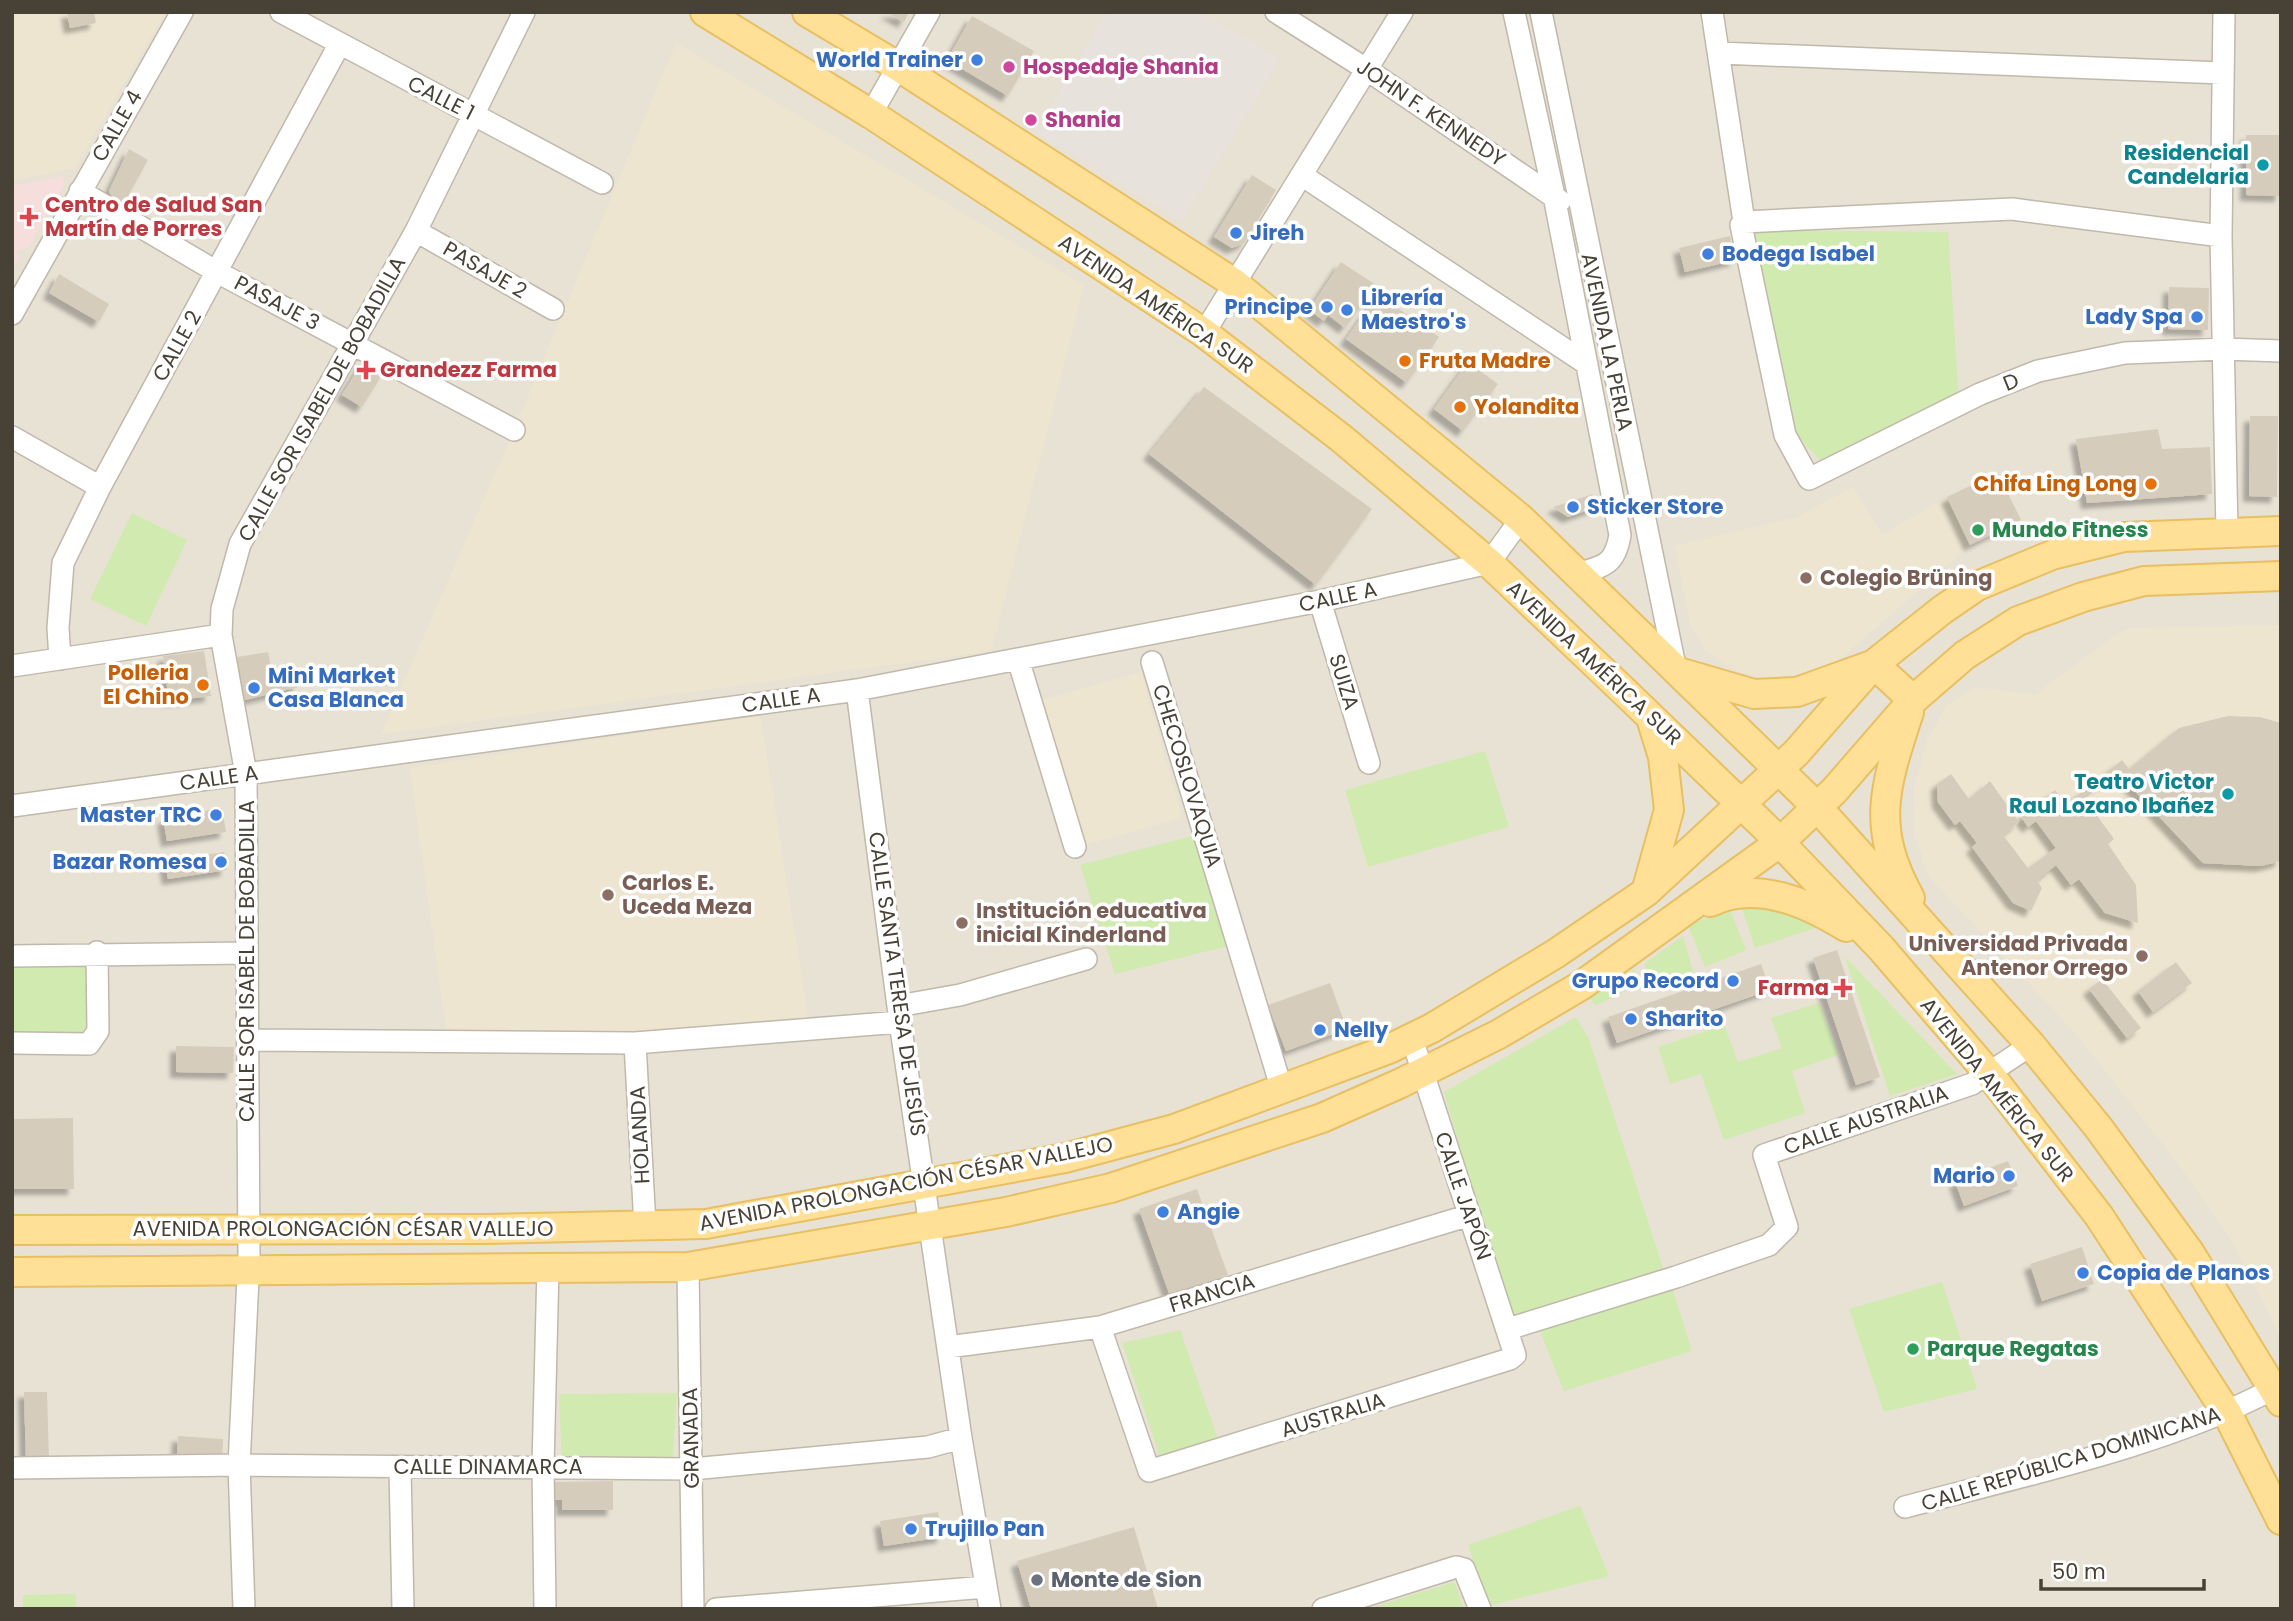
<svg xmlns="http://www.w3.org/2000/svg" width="2293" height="1621" font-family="Poppins,sans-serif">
<defs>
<filter id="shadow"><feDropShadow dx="-6" dy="6" stdDeviation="2" flood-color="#0004"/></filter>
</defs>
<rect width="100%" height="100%" fill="#f4f0e7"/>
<path fill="#e8e2d5" d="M 12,12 L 2281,12 L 2281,1609 L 12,1609 Z"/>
<path fill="#e7e2dc" d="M 1107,12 L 1202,12 L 1280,60 L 1182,221 L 1035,131 Z"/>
<path fill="#eee5d1" d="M 12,12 L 165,12 L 75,168 L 12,181 Z
M 676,43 L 1084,285 L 991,651 L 381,734 L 514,430 Z
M 1853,487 L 1882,535 L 1947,497 L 1970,545 L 1831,667 L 1769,680 L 1737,671 L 1706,652 L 1690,624 L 1675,546 L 1797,517 Z
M 2281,625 L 2281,1337 L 2230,1238 L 2177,1162 L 2077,1035 L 1929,877 L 1914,832 L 1915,785 L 1927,741 L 1946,706 L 1974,687 L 2035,695 L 2118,633 L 2132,628 Z
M 1141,672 L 1182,818 L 1085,845 L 1043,700 Z
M 760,715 L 809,1023 L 630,1037 L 447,1036 L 410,768 Z"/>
<path fill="#f5dedb" d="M 63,176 L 64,185 L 29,247 L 17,250 L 19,261 L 12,263 L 12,186 Z"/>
<path fill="#d0eaaf" d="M 1752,230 L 1948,232 L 1959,401 L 1823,463 L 1795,434 Z
M 132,513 L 187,540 L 146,626 L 90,599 Z
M 1485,751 L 1509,827 L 1368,867 L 1345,790 Z
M 1196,835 L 1228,946 L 1115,974 L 1080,865 Z
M 1770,906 L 1824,925 L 1755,948 L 1742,908 Z
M 1730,910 L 1746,950 L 1705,967 L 1688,925 Z
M 1683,936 L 1693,971 L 1653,985 L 1644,964 Z
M 1845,957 L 1957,1074 L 1890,1096 Z
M 85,961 L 87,1034 L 12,1035 L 12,964 Z
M 1634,969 L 1638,985 L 1596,1005 L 1592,1002 L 1591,997 Z
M 1819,1003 L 1838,1055 L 1792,1071 L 1805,1113 L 1724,1140 L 1701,1074 L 1670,1084 L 1658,1047 L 1724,1025 L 1738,1062 L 1782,1048 L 1771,1018 Z
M 1576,1017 L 1589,1039 L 1665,1274 L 1511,1322 L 1444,1092 Z
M 1942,1282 L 1977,1389 L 1884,1412 L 1849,1309 Z
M 1673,1290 L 1692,1351 L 1564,1391 L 1540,1331 Z
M 1180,1330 L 1219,1442 L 1162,1463 L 1122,1343 Z
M 677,1393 L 672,1465 L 562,1467 L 559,1394 Z
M 1580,1506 L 1609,1576 L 1488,1606 L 1468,1545 Z
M 1454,1582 L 1464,1609 L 1367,1609 Z
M 76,1594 L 76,1609 L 23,1609 L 23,1595 Z"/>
<path fill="#d6ccbc" filter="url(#shadow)" d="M 67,12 L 94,12 L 96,23 L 70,28 Z
M 886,12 L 909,12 L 904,22 Z
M 972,16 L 1034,51 L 1008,96 L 947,60 Z
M 2246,135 L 2281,135 L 2281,196 L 2246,195 Z
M 129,149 L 148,160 L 123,205 L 112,198 L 109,191 Z
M 1252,175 L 1276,190 L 1244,243 L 1232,248 L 1214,237 Z
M 1730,236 L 1736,260 L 1685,272 L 1679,248 Z
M 1341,262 L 1376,285 L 1345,328 L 1328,315 L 1324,321 L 1309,310 Z
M 59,274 L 109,304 L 99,322 L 49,293 Z
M 2169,287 L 2209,288 L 2208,330 L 2168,329 Z
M 1378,294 L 1439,337 L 1407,383 L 1346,339 Z
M 363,361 L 383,373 L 362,407 L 342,395 Z
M 1468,362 L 1498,384 L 1463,431 L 1434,409 Z
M 1204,387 L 1372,509 L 1316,585 L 1149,454 Z
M 2250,416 L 2278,416 L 2277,497 L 2249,496 Z
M 2158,429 L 2162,449 L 2210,447 L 2212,494 L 2087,503 L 2076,439 Z
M 1998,473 L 2021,520 L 1970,545 L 1947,497 Z
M 1593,494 L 1597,507 L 1568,517 L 1553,507 Z
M 204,651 L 211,696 L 169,701 L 163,656 Z
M 268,652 L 272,673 L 295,667 L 299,687 L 245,700 L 237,657 Z
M 2228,716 L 2260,717 L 2281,723 L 2281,861 L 2261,866 L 2203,863 L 2116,771 L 2069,808 L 2075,817 L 2090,806 L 2114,839 L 2108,844 L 2136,885 L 2138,923 L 2105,913 L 2079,879 L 2071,885 L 2056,865 L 2037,880 L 2042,888 L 2031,911 L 2013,903 L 1972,847 L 1977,843 L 1960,821 L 1955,825 L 1938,802 L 1937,784 L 1951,774 L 1969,799 L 1990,781 L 2019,822 L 2003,835 L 2028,868 L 2056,848 L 2036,821 L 2028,827 L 2021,817 L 2055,790 L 2066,804 L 2122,760 L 2129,769 L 2179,728 Z
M 222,808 L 226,832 L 167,841 L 163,818 Z
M 224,852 L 227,870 L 168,879 L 165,861 Z
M 1837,950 L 1880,1077 L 1856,1085 L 1813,958 Z
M 2176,962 L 2192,983 L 2153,1012 L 2138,991 Z
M 1761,964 L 1770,990 L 1617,1043 L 1608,1017 Z
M 2102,979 L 2141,1028 L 2127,1038 L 2089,989 Z
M 1330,983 L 1347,1029 L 1286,1051 L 1268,1005 Z
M 176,1046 L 234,1047 L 233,1073 L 176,1072 Z
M 73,1118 L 74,1189 L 12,1189 L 12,1119 Z
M 2008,1161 L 2018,1186 L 1964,1206 L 1955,1181 Z
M 1197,1189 L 1228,1275 L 1170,1296 L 1139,1209 Z
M 2082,1247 L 2094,1284 L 2042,1301 L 2030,1264 Z
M 24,1392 L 47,1392 L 49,1460 L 26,1461 Z
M 178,1436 L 223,1439 L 222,1463 L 177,1461 Z
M 613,1481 L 613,1510 L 562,1510 L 562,1500 L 555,1500 L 554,1482 Z
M 938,1512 L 943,1537 L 884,1546 L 880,1521 Z
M 1134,1527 L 1158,1609 L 1031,1609 L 1017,1561 Z"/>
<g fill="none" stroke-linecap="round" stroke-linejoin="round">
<defs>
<path id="minor" d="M 281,12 L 602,183
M 1276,12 L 1366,69 L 1560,201
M 1514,12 L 1554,196 L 1620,535 C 1615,565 1604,566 1577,574
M 1541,12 L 1676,671
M 1712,12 L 1744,222 L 1741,225 L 1785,435 L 1809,479 L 1980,394 L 2038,371 L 2125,353 L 2224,349 L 2281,351
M 2224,12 L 2221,236 L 2227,532
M 1720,53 L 2222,73
M 871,114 L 929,12
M 1303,176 L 1587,364
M 80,191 L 217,272 L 514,430
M 1744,222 L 2012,209 L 2221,236
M 416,231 L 553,309
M 12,314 L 182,12
M 1204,333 L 1402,12
M 12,437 L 100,487
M 1320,601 L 1369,763
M 60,659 L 58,628 L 63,563 L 100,487 L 339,45
M 1018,659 L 1075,847
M 1152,662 L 1282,1090
M 12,666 L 221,635
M 857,690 L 900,1022 L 961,1438 L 990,1609
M 12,806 L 857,690 L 1320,601 L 1489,563 L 1521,519
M 12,956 L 247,953
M 898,1006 L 960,995 L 1086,959
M 248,1040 L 635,1043 L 900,1022
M 12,1043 L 89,1044 L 98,1031 L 97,952
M 635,1043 L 645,1226
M 688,1267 L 693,1609
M 1100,1327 L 1149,1471 L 1510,1359 L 1515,1355 L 1411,1036
M 1508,1329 L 1676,1277 L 1769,1245 L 1787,1227 L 1764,1155 L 1972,1084 L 2031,1045
M 948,1347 L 1100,1327 L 1470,1215
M 13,1468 L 239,1465 L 692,1469 L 928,1447 L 961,1438
M 400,1468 L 403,1609
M 1905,1507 C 2024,1475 2165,1446 2273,1389
M 244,1609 L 239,1465 L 249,1257 L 246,774 L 221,635 L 222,609 L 240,544 L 416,231 L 524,12
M 545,1609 L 543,1466 L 548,1268
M 716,1609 L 986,1587
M 1323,1609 L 1456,1567 L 1464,1569 L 1480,1609"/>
<path id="major" d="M 705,12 L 871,114 L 1204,333 L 1341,438 L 1489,563 L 1629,696 L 1765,827 L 1881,948 L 1990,1075 L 2099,1216 L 2227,1413 L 2281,1520
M 807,12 L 899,67 L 1234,283 L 1521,519 L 1818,808 L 2031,1045 L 2098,1127 L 2190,1253 L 2281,1402
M 1874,664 L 1913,700
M 1682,673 L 1754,694 L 1797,692 L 1872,665
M 1909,712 C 1885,786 1870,826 1910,898
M 1646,892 L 1669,810 L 1663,757 L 1651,718
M 1710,902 C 1756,880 1806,902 1846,927
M 12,1230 L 486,1229 L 706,1224 L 1065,1158 L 1174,1129 L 1389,1049 L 1432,1028 L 1555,954 L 1646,892 L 1796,753 L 1874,664 L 1942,610 L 1977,586 L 2052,555 L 2124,537 L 2281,531
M 12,1272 L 688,1267 L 1006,1212 L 1111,1188 L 1322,1118 L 1401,1083 L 1499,1034 L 1582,985 L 1779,843 L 1834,791 L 1913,700 L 1965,655 L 2018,621 L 2083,597 L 2144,581 L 2281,576"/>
</defs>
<use href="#minor" stroke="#c0b8aa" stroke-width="24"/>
<use href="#major" stroke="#e8bf62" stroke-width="32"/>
<use href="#minor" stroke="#fff" stroke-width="21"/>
<use href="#major" stroke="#ffe096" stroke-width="28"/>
</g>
<g fill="#3f7fe0" stroke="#fff" stroke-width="2.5">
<circle cx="977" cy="60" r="7"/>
<circle cx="1236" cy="233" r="7"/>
<circle cx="1708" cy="254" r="7"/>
<circle cx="1327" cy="307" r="7"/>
<circle cx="1347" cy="310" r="7"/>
<circle cx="2197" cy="317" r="7"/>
<circle cx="1573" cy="507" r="7"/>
<circle cx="254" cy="688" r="7"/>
<circle cx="216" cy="815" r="7"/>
<circle cx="221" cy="862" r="7"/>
<circle cx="1733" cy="981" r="7"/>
<circle cx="1631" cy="1019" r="7"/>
<circle cx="1320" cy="1030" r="7"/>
<circle cx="2009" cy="1176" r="7"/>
<circle cx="1163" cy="1212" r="7"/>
<circle cx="2083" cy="1273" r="7"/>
<circle cx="911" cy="1529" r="7"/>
</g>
<g fill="#d1479c" stroke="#fff" stroke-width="2.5">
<circle cx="1009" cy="67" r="7"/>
<circle cx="1031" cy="120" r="7"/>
</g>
<g fill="#0f9aa8" stroke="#fff" stroke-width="2.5">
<circle cx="2263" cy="165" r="7"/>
<circle cx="2228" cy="794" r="7"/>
</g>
<g fill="#e0444e" stroke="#fff" stroke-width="2.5">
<path d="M25.5 206.5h7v7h7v7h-7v7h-7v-7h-7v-7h7z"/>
<path d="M362.5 359.5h7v7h7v7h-7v7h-7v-7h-7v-7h7z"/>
<path d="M1839.5 977.5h7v7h7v7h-7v7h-7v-7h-7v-7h7z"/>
</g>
<g fill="#e8710a" stroke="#fff" stroke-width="2.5">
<circle cx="1405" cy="361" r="7"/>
<circle cx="1460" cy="407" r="7"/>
<circle cx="2151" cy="484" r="7"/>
<circle cx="203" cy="685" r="7"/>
</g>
<g fill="#2e9e5b" stroke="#fff" stroke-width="2.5">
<circle cx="1978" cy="530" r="7"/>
<circle cx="1913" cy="1349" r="7"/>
</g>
<g fill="#8d6e63" stroke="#fff" stroke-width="2.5">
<circle cx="1806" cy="578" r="7"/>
<circle cx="608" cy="895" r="7"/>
<circle cx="962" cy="923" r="7"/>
<circle cx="2142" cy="956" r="7"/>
</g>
<circle fill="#6b7280" stroke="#fff" stroke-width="2.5" cx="1037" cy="1580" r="7"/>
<g text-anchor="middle" stroke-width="7" stroke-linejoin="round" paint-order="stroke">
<g font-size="21" font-weight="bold" fill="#366cbe" stroke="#fff" text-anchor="start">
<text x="963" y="67" text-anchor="end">World Trainer</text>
<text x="1250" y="240">Jireh</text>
<text x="1722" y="261">Bodega Isabel</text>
<text x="1361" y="305">Librería<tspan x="1361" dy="24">Maestro's</tspan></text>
<text x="1313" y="314" text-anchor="end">Principe</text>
<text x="2183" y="324" text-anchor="end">Lady Spa</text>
<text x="1587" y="514">Sticker Store</text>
<text x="268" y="683">Mini Market<tspan x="268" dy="24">Casa Blanca</tspan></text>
<text x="202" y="822" text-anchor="end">Master TRC</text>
<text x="207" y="869" text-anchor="end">Bazar Romesa</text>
<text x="1719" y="988" text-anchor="end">Grupo Record</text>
<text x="1645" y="1026">Sharito</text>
<text x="1334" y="1037">Nelly</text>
<text x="1995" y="1183" text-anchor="end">Mario</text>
<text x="1177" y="1219">Angie</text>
<text x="2097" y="1280">Copia de Planos</text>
<text x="925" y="1536">Trujillo Pan</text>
</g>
<g font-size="21" font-weight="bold" fill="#b23c85" stroke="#fff" text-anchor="start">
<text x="1023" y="74">Hospedaje Shania</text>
<text x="1045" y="127">Shania</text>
</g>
<g font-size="21" fill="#484136" stroke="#fff">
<text transform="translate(441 98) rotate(27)" y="7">CALLE 1</text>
<text transform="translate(1431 113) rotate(34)" y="7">JOHN F. KENNEDY</text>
<text transform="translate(117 126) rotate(-60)" y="7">CALLE 4</text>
<text transform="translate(485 270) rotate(30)" y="7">PASAJE 2</text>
<text transform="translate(277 303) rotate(28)" y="7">PASAJE 3</text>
<text transform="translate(1156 304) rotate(34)" y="7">AVENIDA AMÉRICA SUR</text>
<text transform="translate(1607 342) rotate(78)" y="7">AVENIDA LA PERLA</text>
<text transform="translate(177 346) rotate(-61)" y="7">CALLE 2</text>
<text transform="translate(2011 382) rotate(-22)" y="7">D</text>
<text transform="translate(322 399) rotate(-61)" y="7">CALLE SOR ISABEL DE BOBADILLA</text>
<text transform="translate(1338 597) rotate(-12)" y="7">CALLE A</text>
<text transform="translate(1594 663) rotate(43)" y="7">AVENIDA AMÉRICA SUR</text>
<text transform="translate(1344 682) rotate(73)" y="7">SUIZA</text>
<text transform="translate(781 700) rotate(-8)" y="7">CALLE A</text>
<text transform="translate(1187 776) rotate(73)" y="7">CHECOSLOVAQUIA</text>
<text transform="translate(219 778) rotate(-8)" y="7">CALLE A</text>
<text transform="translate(247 961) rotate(-90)" y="7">CALLE SOR ISABEL DE BOBADILLA</text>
<text transform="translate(897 984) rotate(82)" y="7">CALLE SANTA TERESA DE JESÚS</text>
<text transform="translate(1997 1090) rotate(51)" y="7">AVENIDA AMÉRICA SUR</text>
<text transform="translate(1866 1120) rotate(-19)" y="7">CALLE AUSTRALIA</text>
<text transform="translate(640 1135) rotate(-93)" y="7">HOLANDA</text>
<text transform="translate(906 1184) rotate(-11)" y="7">AVENIDA PROLONGACIÓN CÉSAR VALLEJO</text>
<text transform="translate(1463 1196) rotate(71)" y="7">CALLE JAPÓN</text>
<text x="343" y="1236">AVENIDA PROLONGACIÓN CÉSAR VALLEJO</text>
<text transform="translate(1212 1293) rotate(-17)" y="7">FRANCIA</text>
<text transform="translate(1333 1415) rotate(-17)" y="7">AUSTRALIA</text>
<text transform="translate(691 1438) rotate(-91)" y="7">GRANADA</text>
<text transform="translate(2071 1459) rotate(-17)" y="7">CALLE REPÚBLICA DOMINICANA</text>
<text x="488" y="1474">CALLE DINAMARCA</text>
</g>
<g font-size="21" font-weight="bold" fill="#0d838f" stroke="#fff" text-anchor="end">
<text x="2249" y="160">Residencial<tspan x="2249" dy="24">Candelaria</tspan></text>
<text x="2214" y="789">Teatro Victor<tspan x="2214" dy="24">Raul Lozano Ibañez</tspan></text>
</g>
<g font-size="21" font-weight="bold" fill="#be3a42" stroke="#fff" text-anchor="start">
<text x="45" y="212">Centro de Salud San<tspan x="45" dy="24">Martín de Porres</tspan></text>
<text x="380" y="377">Grandezz Farma</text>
<text x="1829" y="995" text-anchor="end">Farma</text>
</g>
<g font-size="21" font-weight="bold" fill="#c56008" stroke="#fff" text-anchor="start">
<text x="1419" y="368">Fruta Madre</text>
<text x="1474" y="414">Yolandita</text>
<text x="2137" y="491" text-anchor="end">Chifa Ling Long</text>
<text x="189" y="680" text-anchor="end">Polleria<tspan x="189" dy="24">El Chino</tspan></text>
</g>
<g font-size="21" font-weight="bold" fill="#27864d" stroke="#fff" text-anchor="start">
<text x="1992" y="537">Mundo Fitness</text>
<text x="1927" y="1356">Parque Regatas</text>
</g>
<g font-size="21" font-weight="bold" fill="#785e54" stroke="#fff" text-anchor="start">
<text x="1820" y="585">Colegio Brüning</text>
<text x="622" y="890">Carlos E.<tspan x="622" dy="24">Uceda Meza</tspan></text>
<text x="976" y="918">Institución educativa<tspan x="976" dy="24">inicial Kinderland</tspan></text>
<text x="2128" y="951" text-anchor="end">Universidad Privada<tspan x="2128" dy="24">Antenor Orrego</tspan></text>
</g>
<g font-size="21" font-weight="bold" fill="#5b616d" stroke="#fff" text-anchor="start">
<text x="1051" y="1587">Monte de Sion</text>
</g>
</g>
<rect width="2293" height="1621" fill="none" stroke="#484136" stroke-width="28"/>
<path d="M2041 1579v10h163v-10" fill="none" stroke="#484136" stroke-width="3.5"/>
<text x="2052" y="1579" font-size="21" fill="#484136" stroke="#ffffff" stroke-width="5" paint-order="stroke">50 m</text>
</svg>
